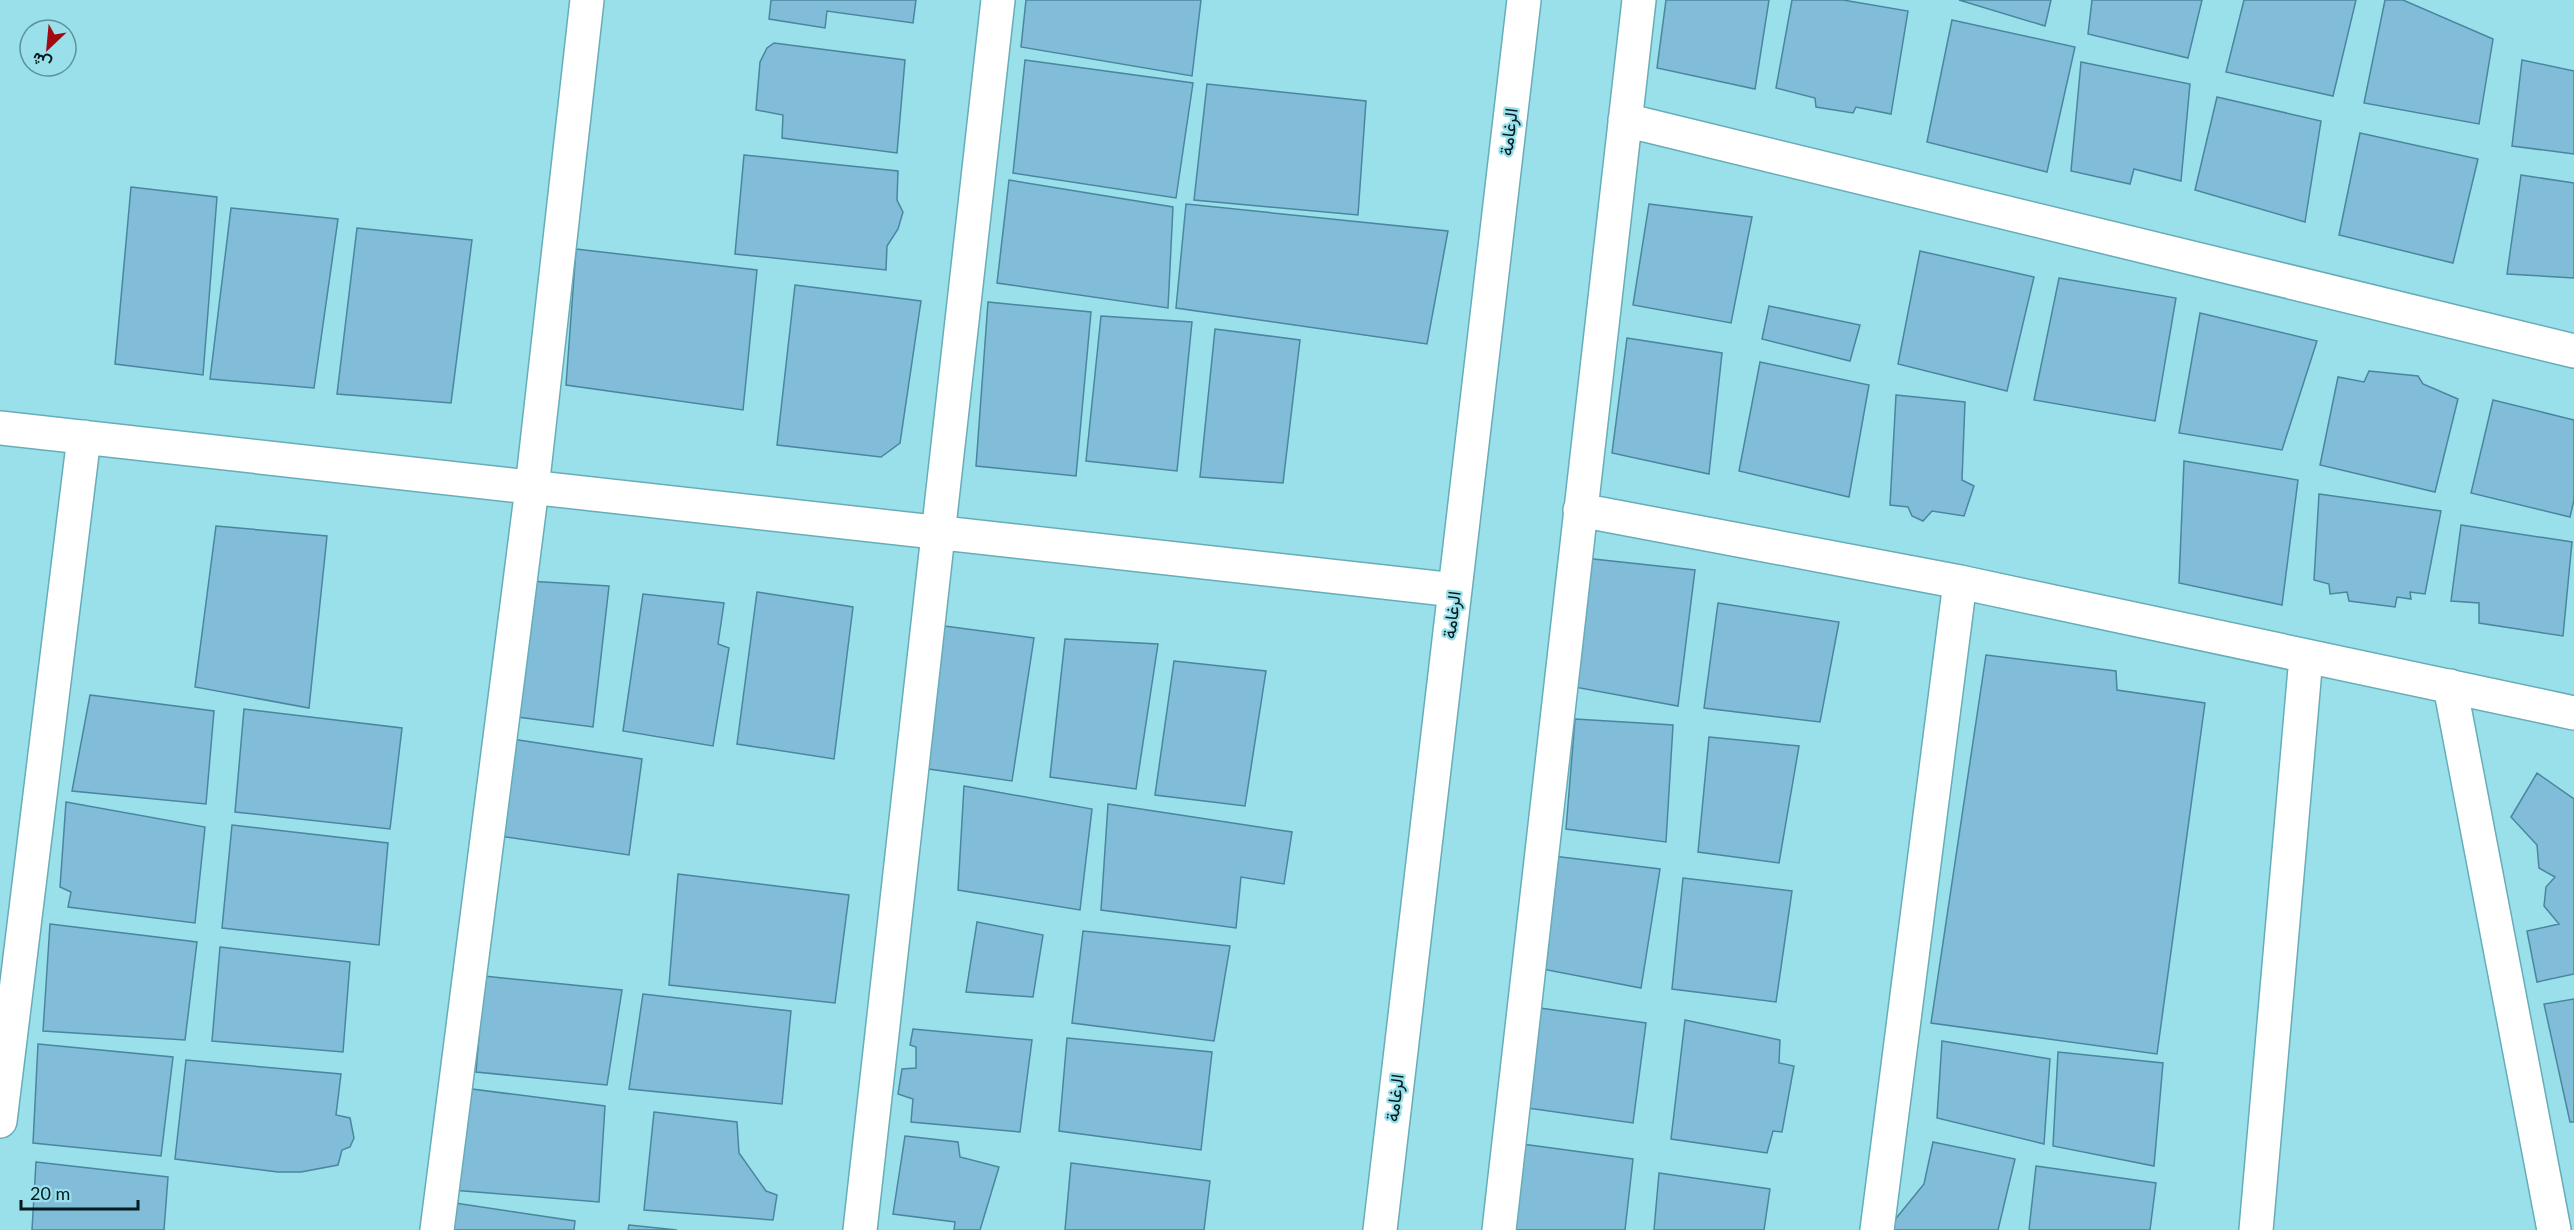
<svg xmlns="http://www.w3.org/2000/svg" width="2574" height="1230" font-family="Lato,Vazirmatn,sans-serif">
<rect width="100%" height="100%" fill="#99e0eb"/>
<path fill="#81bdd8" stroke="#4b869f" stroke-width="1.5" d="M 771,0 L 916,0 L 913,23 L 827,11 L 825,28 L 769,19 Z
M 1026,0 L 1201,0 L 1192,76 L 1021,47 Z
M 1666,0 L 1769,0 L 1755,89 L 1657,68 Z
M 1792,0 L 1843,0 L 1908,11 L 1891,114 L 1856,107 L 1853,113 L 1816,107 L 1815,98 L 1776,88 Z
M 1959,0 L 2051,0 L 2045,26 Z
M 2092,0 L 2202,0 L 2188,58 L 2088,34 Z
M 2244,0 L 2356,0 L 2333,96 L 2226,72 Z
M 2385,0 L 2403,0 L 2493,39 L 2479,124 L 2364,103 Z
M 1952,20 L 2075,47 L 2047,172 L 1927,142 Z
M 774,43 L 905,60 L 897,153 L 782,138 L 783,115 L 756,110 L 760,62 L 767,48 Z
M 1025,60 L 1193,83 L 1176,198 L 1013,173 Z
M 2522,60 L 2574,71 L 2574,154 L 2512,146 Z
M 2081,62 L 2190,84 L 2181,181 L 2134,169 L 2130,184 L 2071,171 Z
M 1207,84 L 1366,101 L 1358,215 L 1194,200 Z
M 2217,97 L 2321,121 L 2305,222 L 2195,190 Z
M 2360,133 L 2478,159 L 2453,263 L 2339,235 Z
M 744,155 L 898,171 L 897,200 L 903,212 L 898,229 L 887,246 L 886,270 L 735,254 Z
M 2521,175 L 2574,183 L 2574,278 L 2507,274 Z
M 1009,180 L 1173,207 L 1168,308 L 997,283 Z
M 131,187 L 217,197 L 203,375 L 115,364 Z
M 1186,204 L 1448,231 L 1427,344 L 1176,308 Z
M 1649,204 L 1752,217 L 1731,323 L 1633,305 Z
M 231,208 L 338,219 L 314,388 L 210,379 Z
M 357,228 L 472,240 L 451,403 L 337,394 Z
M 576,249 L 757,270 L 743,410 L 566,385 Z
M 1920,251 L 2034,277 L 2007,391 L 1898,364 Z
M 2059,278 L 2176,298 L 2155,421 L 2034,400 Z
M 795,285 L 921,301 L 900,443 L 881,457 L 777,445 Z
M 988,302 L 1091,312 L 1076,476 L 976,466 Z
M 1769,306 L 1860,325 L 1850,361 L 1762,339 Z
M 2200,313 L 2317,341 L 2282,450 L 2179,433 Z
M 1101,316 L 1192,322 L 1177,471 L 1086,461 Z
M 1215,329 L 1300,340 L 1283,483 L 1200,477 Z
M 1627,338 L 1722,353 L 1709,474 L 1612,453 Z
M 1760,362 L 1869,385 L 1849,497 L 1739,471 Z
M 2369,371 L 2418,376 L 2423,384 L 2458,399 L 2435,492 L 2320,465 L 2338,377 L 2364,382 Z
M 1896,395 L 1965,402 L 1962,480 L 1974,486 L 1964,516 L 1932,511 L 1923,521 L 1912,516 L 1908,507 L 1890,505 Z
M 2493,400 L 2574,420 L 2574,500 L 2570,517 L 2471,493 Z
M 2184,461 L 2298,480 L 2282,605 L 2179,583 Z
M 2319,494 L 2441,511 L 2425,594 L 2410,592 L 2411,599 L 2397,597 L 2395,607 L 2349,601 L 2347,592 L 2330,594 L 2329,584 L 2314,580 Z
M 2461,525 L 2572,542 L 2563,636 L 2479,623 L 2479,603 L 2451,601 Z
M 216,526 L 327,536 L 309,708 L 195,687 Z
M 1584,558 L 1695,570 L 1678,706 L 1569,686 Z
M 528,581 L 609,586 L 593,727 L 510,716 Z
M 757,592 L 853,607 L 834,759 L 737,744 Z
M 643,594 L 724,603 L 718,644 L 729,648 L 713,746 L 623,731 Z
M 1718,603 L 1839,622 L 1820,722 L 1704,708 Z
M 937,625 L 1034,638 L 1012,781 L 922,768 Z
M 1065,639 L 1158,644 L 1136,789 L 1050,777 Z
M 1986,655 L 2116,671 L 2117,690 L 2205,703 L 2157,1054 L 1931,1023 Z
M 1174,661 L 1266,671 L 1245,806 L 1155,795 Z
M 90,695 L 214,711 L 206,804 L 72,791 Z
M 244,709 L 402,728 L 390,829 L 235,812 Z
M 1575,719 L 1673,725 L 1666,842 L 1566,829 Z
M 1709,737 L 1799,746 L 1779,863 L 1698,852 Z
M 512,739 L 642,759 L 629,855 L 499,836 Z
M 2537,773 L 2574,799 L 2574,974 L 2537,982 L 2527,931 L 2559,924 L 2544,906 L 2546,887 L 2555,877 L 2539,868 L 2537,845 L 2511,817 Z
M 964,786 L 1092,809 L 1080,910 L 958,890 Z
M 66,802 L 205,827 L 195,923 L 68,907 L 71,892 L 60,887 Z
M 1108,804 L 1292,832 L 1284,884 L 1241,877 L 1236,928 L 1101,910 Z
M 232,825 L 388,843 L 379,945 L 222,928 Z
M 1553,856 L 1660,869 L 1641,988 L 1537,968 Z
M 678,874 L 849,895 L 835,1003 L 669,985 Z
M 1683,878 L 1792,891 L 1776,1002 L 1672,989 Z
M 977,922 L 1043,935 L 1033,997 L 966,992 Z
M 50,924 L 197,942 L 185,1040 L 43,1031 Z
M 1083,931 L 1230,946 L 1214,1041 L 1072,1023 Z
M 220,947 L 350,962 L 343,1052 L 212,1041 Z
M 484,976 L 622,990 L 607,1085 L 476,1072 Z
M 643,994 L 791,1011 L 782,1104 L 629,1089 Z
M 2574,999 L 2574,1122 L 2570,1122 L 2544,1004 Z
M 1533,1007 L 1646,1023 L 1633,1123 L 1520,1107 Z
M 1685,1020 L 1780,1040 L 1779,1063 L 1794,1066 L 1782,1132 L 1773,1131 L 1767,1153 L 1671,1139 Z
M 913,1029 L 1032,1040 L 1020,1132 L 911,1122 L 913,1099 L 898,1094 L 902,1069 L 916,1068 L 916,1047 L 910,1045 Z
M 1067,1038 L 1212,1052 L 1201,1150 L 1059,1131 Z
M 1942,1041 L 2050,1059 L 2044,1144 L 1937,1118 Z
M 38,1044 L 173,1057 L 161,1156 L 33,1143 Z
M 2058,1052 L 2163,1063 L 2154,1166 L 2053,1146 Z
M 186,1060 L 341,1074 L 336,1115 L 350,1118 L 354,1138 L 350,1147 L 342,1150 L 338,1165 L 301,1172 L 278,1172 L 175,1159 Z
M 464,1088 L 605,1106 L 599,1202 L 452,1190 Z
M 654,1112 L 737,1122 L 739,1153 L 766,1191 L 777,1195 L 773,1220 L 644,1210 Z
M 905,1136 L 958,1142 L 960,1157 L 999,1167 L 980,1230 L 954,1230 L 955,1222 L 893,1214 Z
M 1933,1142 L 2015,1159 L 1998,1230 L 1890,1230 L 1889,1227 L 1924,1184 Z
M 1523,1144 L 1633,1159 L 1625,1230 L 1511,1230 Z
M 36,1162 L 168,1177 L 164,1230 L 32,1230 Z
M 1071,1163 L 1210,1181 L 1204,1230 L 1065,1230 Z
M 2036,1166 L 2156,1183 L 2150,1230 L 2029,1230 Z
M 1659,1173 L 1770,1189 L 1764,1230 L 1654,1230 Z
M 455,1203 L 575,1221 L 574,1230 L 451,1230 Z
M 629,1225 L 677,1230 L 628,1230 Z"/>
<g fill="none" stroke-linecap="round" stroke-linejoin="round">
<defs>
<path id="minor" d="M 1625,120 L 2574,351
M 0,428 L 1455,590
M 1580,510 L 1960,582 L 2574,713
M 2450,686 L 2554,1230
M 0,1121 L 84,437
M 437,1230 L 532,488 L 587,0
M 860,1230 L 998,0
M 1380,1230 L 1524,0
M 1499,1230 L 1639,0
M 1877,1230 L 1960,582
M 2256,1230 L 2306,657"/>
</defs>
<use href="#minor" stroke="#67adb8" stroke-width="36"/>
<use href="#minor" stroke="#fff" stroke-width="33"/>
</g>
<g text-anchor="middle" stroke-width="4.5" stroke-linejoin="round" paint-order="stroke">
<g font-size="18" fill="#001a1e" stroke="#99e0eb">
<text transform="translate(1509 132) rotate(-83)" y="6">الرغامة</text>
<text transform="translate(1452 615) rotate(-83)" y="6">الرغامة</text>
<text transform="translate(1395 1098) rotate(-83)" y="6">الرغامة</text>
</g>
</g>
<g transform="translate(48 48) rotate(206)"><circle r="28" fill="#99e0eb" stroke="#5c9199" stroke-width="1.5"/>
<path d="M0-4.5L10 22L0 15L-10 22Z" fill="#a30910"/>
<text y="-9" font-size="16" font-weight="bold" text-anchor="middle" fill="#001a1e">ش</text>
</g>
<path d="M21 1200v9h117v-9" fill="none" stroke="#001a1e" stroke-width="3"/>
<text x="30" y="1200" font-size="18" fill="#001a1e" stroke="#99e0eb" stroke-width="4.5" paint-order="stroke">20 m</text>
</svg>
